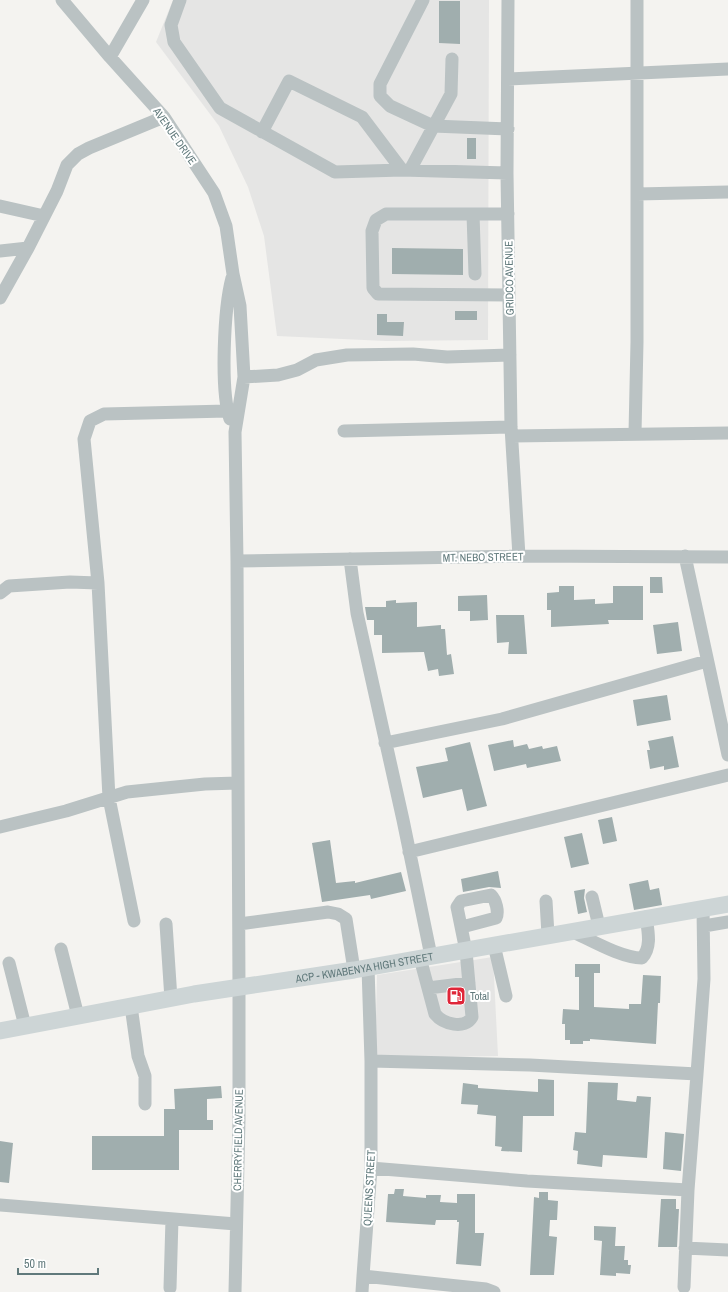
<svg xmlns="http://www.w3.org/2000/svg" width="728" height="1292" font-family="'Archivo Narrow',sans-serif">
<rect width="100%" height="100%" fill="#f4f3f0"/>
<path fill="#e5e5e4" d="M 173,0 L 489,0 L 488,340 L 386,341 L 277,336 L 264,236 L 248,187 L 219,126 L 156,42 Z
M 493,957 L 498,1056 L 375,1058 L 377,975 Z"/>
<path fill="#a0aeae" d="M 439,1 L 460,1 L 460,44 L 439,43 Z
M 467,138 L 476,138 L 476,159 L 467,159 Z
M 392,248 L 463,249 L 463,275 L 392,274 Z
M 455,311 L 477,311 L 477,320 L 455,320 Z
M 377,314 L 387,314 L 387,322 L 404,322 L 403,336 L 377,335 Z
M 650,577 L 662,577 L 663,593 L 650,593 Z
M 559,586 L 574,586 L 574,600 L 595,599 L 595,604 L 613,603 L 613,586 L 643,586 L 643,620 L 608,620 L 609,624 L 551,627 L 551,610 L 547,610 L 547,593 L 559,592 Z
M 487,595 L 488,620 L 470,621 L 470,611 L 458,611 L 458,596 Z
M 396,600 L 396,603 L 417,602 L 417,627 L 441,625 L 441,629 L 445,629 L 447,655 L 451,654 L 454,674 L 439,676 L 438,669 L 428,671 L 424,652 L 382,653 L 382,635 L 374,635 L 374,620 L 367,620 L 365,607 L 386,607 L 386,601 Z
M 496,615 L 524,615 L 527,654 L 508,654 L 509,642 L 497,643 Z
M 678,622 L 682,651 L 657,654 L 653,625 Z
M 667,695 L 671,720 L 637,726 L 633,700 Z
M 673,736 L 679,767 L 664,770 L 664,766 L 650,769 L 647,750 L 650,750 L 648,741 Z
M 513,740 L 514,747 L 527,744 L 529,749 L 542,746 L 543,749 L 557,746 L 561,761 L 527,768 L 526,764 L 494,771 L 488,745 Z
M 470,742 L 487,806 L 467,811 L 462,789 L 423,798 L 416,767 L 448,761 L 445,748 Z
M 612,817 L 617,841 L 603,844 L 598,820 Z
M 582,833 L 589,864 L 571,868 L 564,837 Z
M 330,840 L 336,883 L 355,881 L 355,883 L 401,872 L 406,891 L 371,899 L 370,895 L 322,902 L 312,843 Z
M 498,871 L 501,888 L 489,887 L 463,892 L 461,879 Z
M 648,880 L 650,890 L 659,888 L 662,905 L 634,910 L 629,884 Z
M 585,889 L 584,898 L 587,912 L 578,914 L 574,891 Z
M 575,964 L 600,964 L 600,973 L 594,973 L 594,1007 L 629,1009 L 629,1004 L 641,1004 L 643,975 L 661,976 L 660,1003 L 658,1003 L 656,1044 L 590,1039 L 590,1041 L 583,1041 L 583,1044 L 570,1044 L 570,1040 L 565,1040 L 565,1024 L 562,1024 L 563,1009 L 579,1010 L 579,977 L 575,977 Z
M 538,1079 L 554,1080 L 554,1116 L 523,1116 L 522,1152 L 501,1151 L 502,1147 L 495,1146 L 496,1116 L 477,1114 L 478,1105 L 461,1104 L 463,1083 L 478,1085 L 478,1088 L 538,1092 Z
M 588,1082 L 618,1083 L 617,1100 L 636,1102 L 637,1096 L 651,1097 L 647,1158 L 603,1155 L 602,1167 L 577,1164 L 578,1151 L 573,1150 L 575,1132 L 586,1133 Z
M 221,1086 L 222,1098 L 207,1099 L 207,1120 L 213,1120 L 213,1130 L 179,1130 L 179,1170 L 92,1170 L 92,1136 L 164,1136 L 164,1109 L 175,1109 L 174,1089 Z
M 665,1132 L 684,1134 L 681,1171 L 663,1169 Z
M 0,1141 L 13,1143 L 9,1183 L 0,1182 Z
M 395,1189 L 404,1189 L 403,1196 L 426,1198 L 426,1195 L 441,1195 L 440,1202 L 457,1203 L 457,1194 L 475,1194 L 475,1233 L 484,1233 L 481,1266 L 456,1264 L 459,1222 L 457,1222 L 457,1220 L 436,1220 L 435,1225 L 386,1222 L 388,1194 L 394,1194 Z
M 539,1192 L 548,1192 L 548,1200 L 558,1201 L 557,1220 L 550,1220 L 549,1236 L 557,1237 L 554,1275 L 530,1275 L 534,1197 L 539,1198 Z
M 661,1199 L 676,1199 L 676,1209 L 679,1209 L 677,1247 L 658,1247 Z
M 594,1226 L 616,1227 L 615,1246 L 625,1246 L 624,1260 L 628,1260 L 628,1265 L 631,1265 L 630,1274 L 616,1273 L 616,1276 L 600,1275 L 602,1241 L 594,1240 Z"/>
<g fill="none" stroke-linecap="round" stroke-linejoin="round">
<path stroke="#bac2c3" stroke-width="13" d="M 62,0 L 110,57 L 164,117 L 214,193 L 226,226 L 233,274 L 240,306 L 244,377 L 235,432 L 237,561 L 239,987 L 239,1119 L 235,1292
M 180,0 L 171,25 L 174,42 L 220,108 L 335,172 L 402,170 L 507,173
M 423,0 L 380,84 L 380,96 L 390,106 L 433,126 L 508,129
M 508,0 L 507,173 L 511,427 L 519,556
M 110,57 L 143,0
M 508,79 L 728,69
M 262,132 L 289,81 L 362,117 L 402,170
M 410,170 L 451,94 L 452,59
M 637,194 L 728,192
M 0,206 L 44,216
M 473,214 L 475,274
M 508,214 L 386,214 L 376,220 L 372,231 L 373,288 L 378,294 L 509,295
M 0,251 L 28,248
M 0,298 L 28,248 L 57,191 L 67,165 L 78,154 L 89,148 L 164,117
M 244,377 L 278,375 L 297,370 L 316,360 L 347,355 L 413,354 L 447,357 L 510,355
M 230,419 C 220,390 224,308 232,278
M 344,431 L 511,427
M 635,433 L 637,342 L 637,0
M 512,436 L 728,433
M 685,556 L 728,755
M 350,559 L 357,613 L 403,820 L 431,956
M 237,561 L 519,556 L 728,557
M 0,593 L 9,586 L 70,582 L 98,583
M 385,743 L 502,719 L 707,661
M 0,827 L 66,811 L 127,792 L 205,784 L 238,783
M 409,852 L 728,775
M 592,897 L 599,926
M 546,901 L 548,935
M 134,921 L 109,798 L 98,583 L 84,439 L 90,421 L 104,414 L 227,411
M 166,924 L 171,999
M 239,924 L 328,912 L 338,914 L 346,919 L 354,970
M 704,926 L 728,922
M 571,931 C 591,940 621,958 642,958 C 652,947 648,931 646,917
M 494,945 L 506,996
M 61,949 L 78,1016
M 420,958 L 435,1014 C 443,1024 465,1030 472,1017 L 466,951 L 457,907 L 461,901 L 491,895 C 496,900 499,912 496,918 L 462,927
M 9,963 L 25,1026
M 368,967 L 371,1061 L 371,1168 L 363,1276 L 486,1289 L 494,1292
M 428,988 L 469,983
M 131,1006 L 138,1056 L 145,1076 L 145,1104
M 697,1074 L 704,979 L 703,909
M 371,1168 L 527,1181 L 688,1190 L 697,1074 L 530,1065 L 371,1061
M 0,1205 L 236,1224
M 685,1248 L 728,1250
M 684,1287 L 688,1190
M 170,1288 L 172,1219
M 362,1292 L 363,1276"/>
<path stroke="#cdd5d6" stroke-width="17" id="s1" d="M 0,1031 L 194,994 L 354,970 L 728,904"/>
</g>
<defs>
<symbol id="fuel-square" viewBox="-11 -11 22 22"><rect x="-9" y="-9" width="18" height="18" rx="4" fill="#df2639" stroke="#fff"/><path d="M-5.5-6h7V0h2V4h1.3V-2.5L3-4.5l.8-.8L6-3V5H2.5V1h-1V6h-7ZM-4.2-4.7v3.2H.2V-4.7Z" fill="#fff"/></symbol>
</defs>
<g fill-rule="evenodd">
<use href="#fuel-square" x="445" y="985" width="22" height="22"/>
</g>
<g text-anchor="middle" stroke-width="4" stroke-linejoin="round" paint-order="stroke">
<g font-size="11" fill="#60797b" stroke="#fff">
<text transform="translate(175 136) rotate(55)" y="4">AVENUE DRIVE</text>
<text transform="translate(509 278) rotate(-91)" y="4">GRIDCO AVENUE</text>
<text transform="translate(483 557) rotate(-1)" y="4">MT. NEBO STREET</text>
<text dy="4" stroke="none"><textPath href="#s1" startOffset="370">ACP - KWABENYA HIGH STREET</textPath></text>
<text transform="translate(238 1140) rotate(-89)" y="4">CHERRYFIELD AVENUE</text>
<text transform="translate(369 1188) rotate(-87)" y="4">QUEENS STREET</text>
</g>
<g font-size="11" fill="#60797b" stroke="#fff" text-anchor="start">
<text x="470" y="1000">Total</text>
</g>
</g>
<path d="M18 1268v6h80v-6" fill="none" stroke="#60797b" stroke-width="2"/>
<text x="24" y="1268" font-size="12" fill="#60797b" stroke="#ffffff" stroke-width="3" paint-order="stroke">50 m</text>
</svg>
